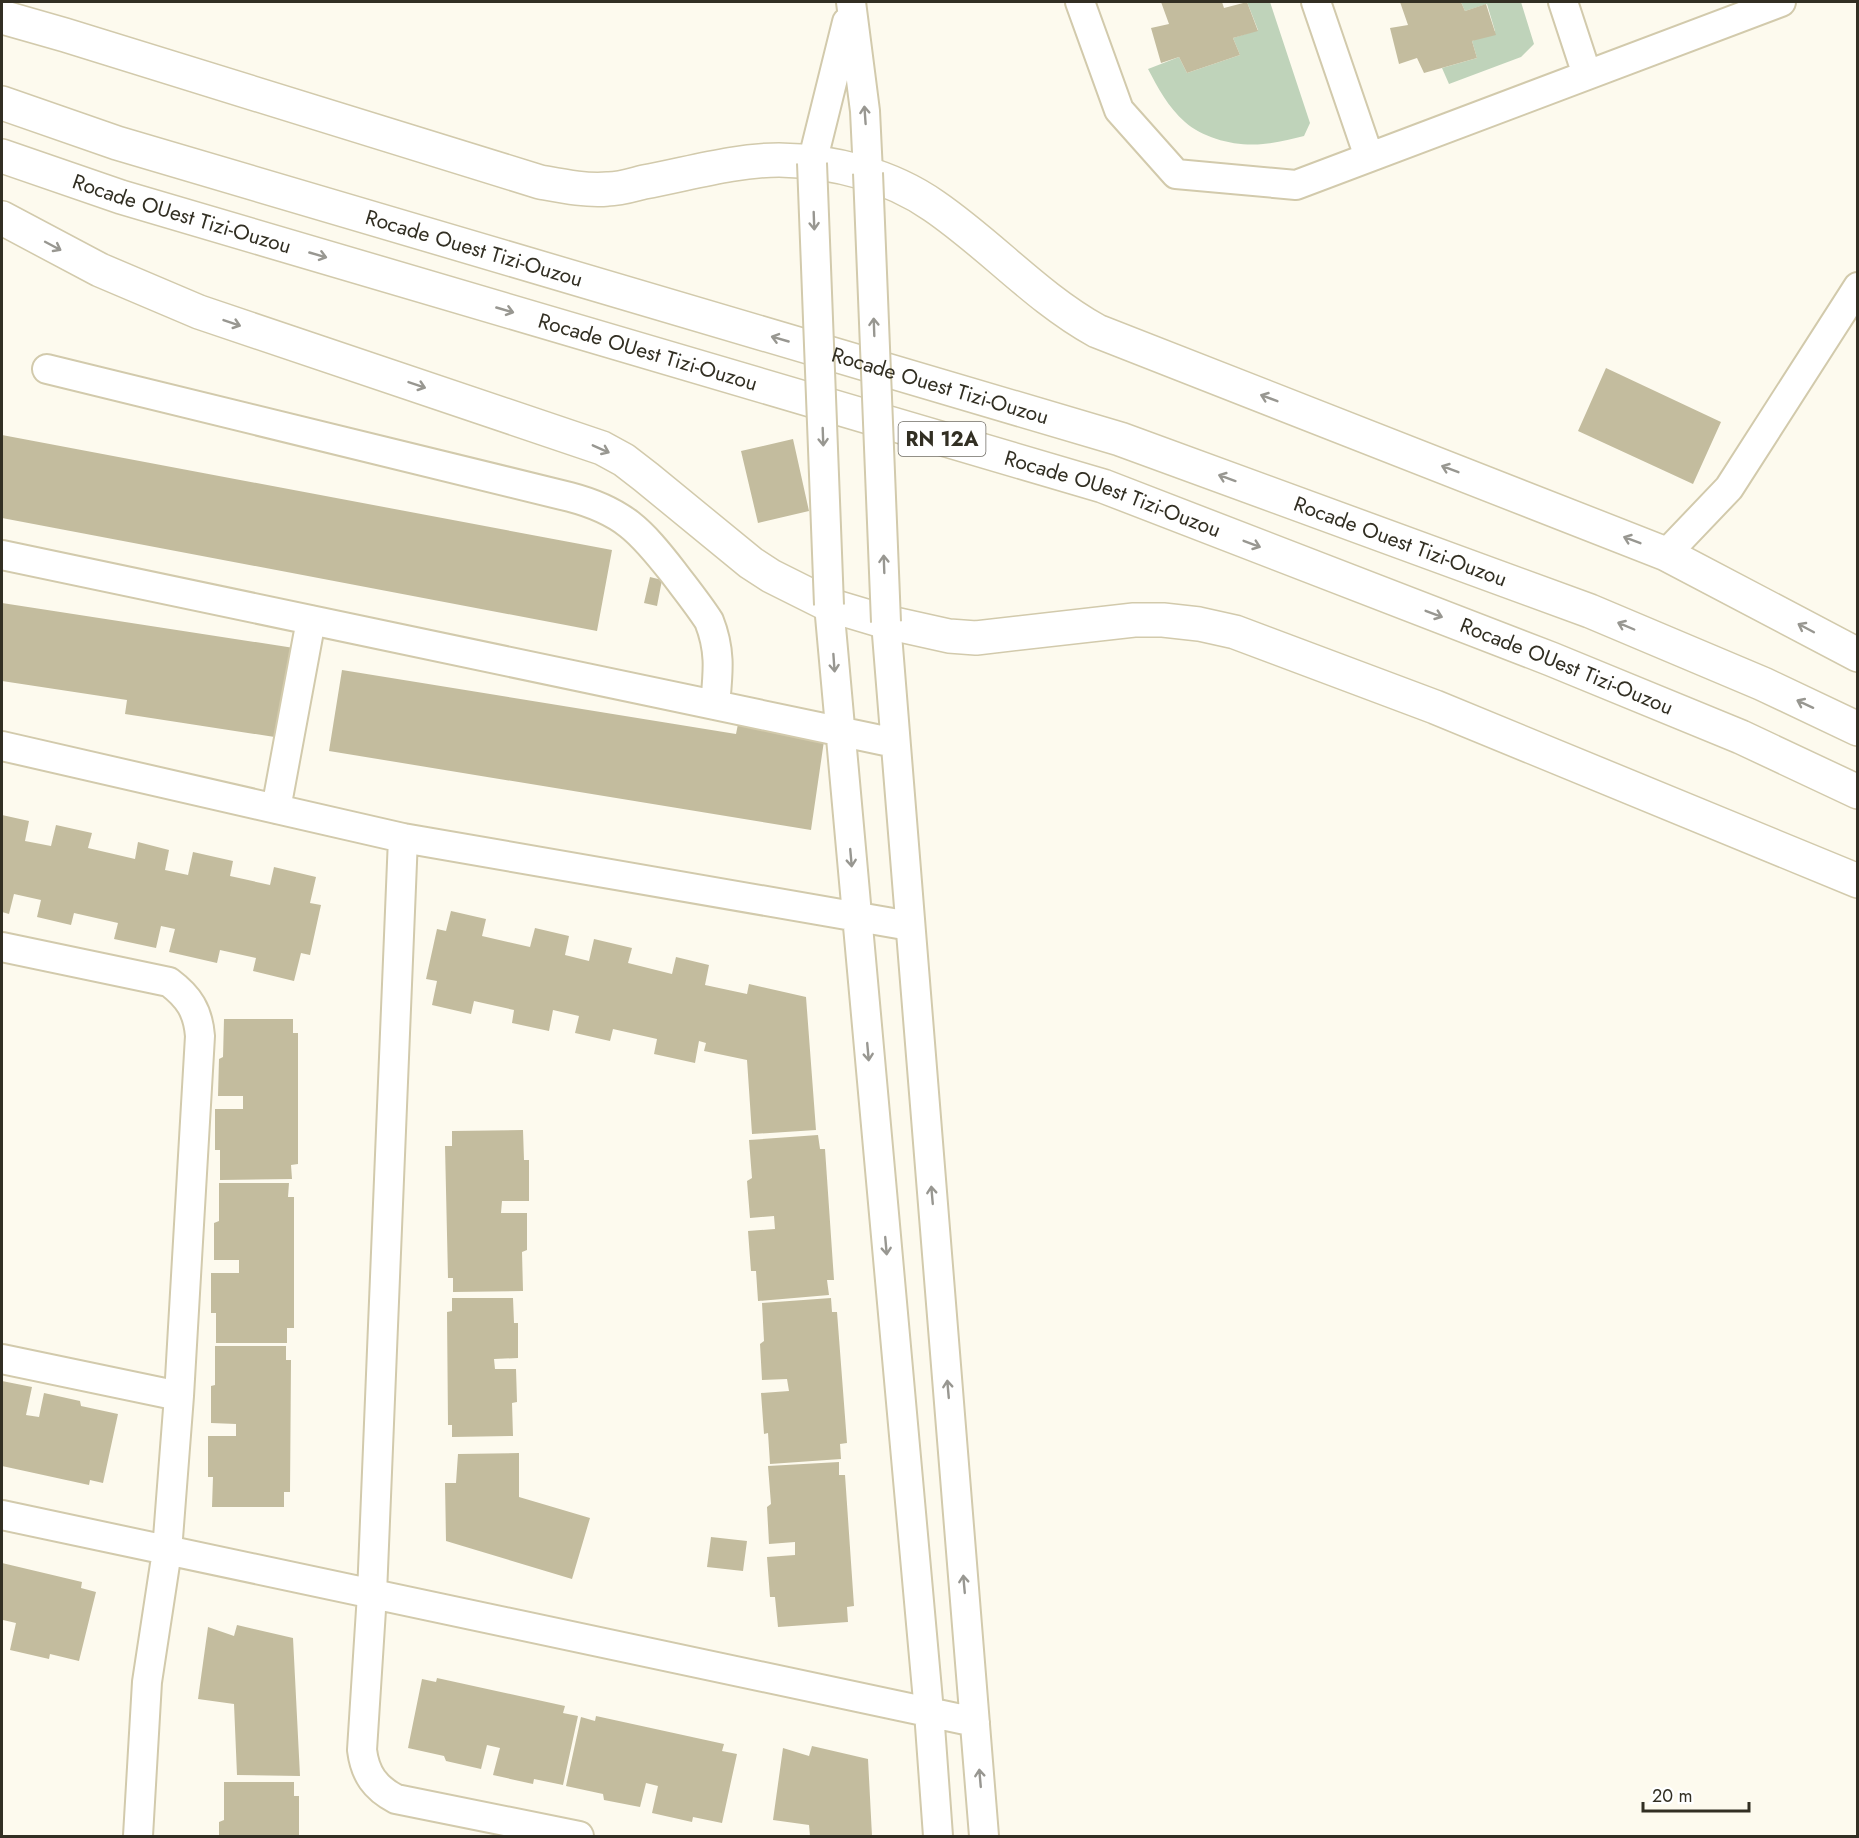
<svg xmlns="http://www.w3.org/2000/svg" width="1859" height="1838" font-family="Jost,sans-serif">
<rect width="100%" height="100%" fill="#fdfaee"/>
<path fill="#bfd3ba" d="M 1247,2 L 1270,2 L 1310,123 L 1304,136 C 1291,139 1277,143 1263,144 C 1238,147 1204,139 1185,122 C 1168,107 1158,88 1148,69 L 1179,57 L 1187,73 L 1240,55 L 1233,38 L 1258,30 Z
M 1461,2 L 1521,2 L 1534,44 L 1521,57 L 1449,84 L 1442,68 L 1477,58 L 1472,41 L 1495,31 L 1487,4 L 1465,11 Z"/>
<path fill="#c3bc9e" d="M 1161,2 L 1222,2 L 1224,8 L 1247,2 L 1258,31 L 1233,38 L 1240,55 L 1187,73 L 1179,57 L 1161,63 L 1151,28 L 1169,24 Z
M 1400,2 L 1461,2 L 1465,11 L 1486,4 L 1496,35 L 1472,41 L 1477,58 L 1424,73 L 1417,58 L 1399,64 L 1390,28 L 1408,25 Z
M 1606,368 L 1721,422 L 1693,484 L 1578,431 Z
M 2,435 L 612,550 L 597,631 L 2,518 Z
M 793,439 L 809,511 L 758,523 L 741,451 Z
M 650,577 L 662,580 L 657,606 L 644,603 Z
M 2,603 L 294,648 L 281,738 L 125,714 L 127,700 L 2,681 Z
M 342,670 L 736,734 L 739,719 L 825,734 L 811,830 L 329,751 Z
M 2,815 L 29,821 L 25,841 L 51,846 L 56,825 L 92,833 L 88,848 L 135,859 L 138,842 L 169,850 L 165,870 L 188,875 L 193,852 L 233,861 L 230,876 L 270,885 L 274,867 L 316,877 L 310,903 L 321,905 L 310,955 L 301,953 L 294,981 L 253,971 L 256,958 L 220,950 L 217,963 L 169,952 L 175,929 L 161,926 L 156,948 L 114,939 L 118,923 L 74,913 L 71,925 L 37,917 L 41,900 L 14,894 L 9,914 L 2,912 Z
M 451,911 L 486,919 L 482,936 L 530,947 L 535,928 L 569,936 L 565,955 L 589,961 L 594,939 L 632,948 L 628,963 L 672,974 L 676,957 L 709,965 L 705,985 L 747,994 L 749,984 L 806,997 L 816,1130 L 752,1134 L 747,1060 L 704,1051 L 706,1043 L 699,1041 L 695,1063 L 654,1054 L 657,1039 L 613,1029 L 610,1041 L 575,1033 L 579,1016 L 553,1010 L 549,1031 L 512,1023 L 514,1010 L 474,1001 L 471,1014 L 432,1005 L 437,981 L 426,979 L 437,929 L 446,931 Z
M 224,1019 L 293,1019 L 293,1033 L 298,1033 L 298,1164 L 291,1165 L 292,1179 L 220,1180 L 220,1150 L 215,1150 L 215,1109 L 243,1109 L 243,1096 L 218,1096 L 219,1059 L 223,1057 Z
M 523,1130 L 524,1160 L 529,1160 L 529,1201 L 502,1201 L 501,1213 L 527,1213 L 527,1250 L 522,1252 L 523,1291 L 453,1292 L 453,1278 L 448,1278 L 445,1146 L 452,1146 L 452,1131 Z
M 818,1135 L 820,1149 L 825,1149 L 834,1280 L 827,1280 L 829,1295 L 758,1301 L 756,1271 L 751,1271 L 748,1231 L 775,1229 L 774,1216 L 750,1218 L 747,1181 L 752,1178 L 749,1140 Z
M 219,1183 L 289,1183 L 288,1197 L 294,1197 L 294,1328 L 287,1328 L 287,1343 L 216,1343 L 216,1313 L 211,1313 L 211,1273 L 239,1273 L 239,1260 L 214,1260 L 214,1223 L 219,1221 Z
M 452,1298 L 513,1298 L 514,1323 L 518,1323 L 518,1358 L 494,1359 L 495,1369 L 516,1369 L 517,1402 L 512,1403 L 513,1436 L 452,1437 L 452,1425 L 448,1425 L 447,1312 L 452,1311 Z
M 831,1298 L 832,1312 L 837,1312 L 847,1443 L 840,1444 L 841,1459 L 770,1464 L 768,1433 L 764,1434 L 761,1393 L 789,1391 L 787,1379 L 762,1380 L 760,1344 L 764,1341 L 762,1303 Z
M 215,1346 L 286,1346 L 286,1360 L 291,1360 L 290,1492 L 284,1492 L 284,1507 L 212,1507 L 213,1477 L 208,1477 L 208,1436 L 236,1436 L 236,1424 L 211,1423 L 211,1386 L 215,1385 Z
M 2,1381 L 32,1387 L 26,1415 L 39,1417 L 44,1393 L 80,1401 L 81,1406 L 118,1414 L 103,1483 L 90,1480 L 89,1485 L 2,1466 Z
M 519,1453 L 519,1497 L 590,1518 L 572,1579 L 446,1541 L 445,1483 L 456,1483 L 458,1454 Z
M 839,1462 L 839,1475 L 845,1475 L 854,1606 L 847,1607 L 848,1622 L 778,1627 L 775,1597 L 770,1597 L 767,1557 L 795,1555 L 795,1542 L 769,1544 L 767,1507 L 771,1504 L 768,1466 Z
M 711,1537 L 747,1541 L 743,1571 L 707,1567 Z
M 2,1563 L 82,1582 L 81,1588 L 96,1592 L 79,1661 L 50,1654 L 49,1659 L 10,1650 L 16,1623 L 3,1620 L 2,1624 Z
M 237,1625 L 293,1638 L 300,1776 L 237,1775 L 234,1704 L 198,1699 L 208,1627 L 234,1636 Z
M 437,1678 L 565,1706 L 563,1713 L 578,1716 L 563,1785 L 534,1779 L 533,1784 L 493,1775 L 500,1748 L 487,1745 L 481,1769 L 446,1761 L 444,1756 L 408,1748 L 422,1679 L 436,1682 Z
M 596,1716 L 724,1744 L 722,1751 L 737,1754 L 722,1823 L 693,1817 L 692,1822 L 652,1813 L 658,1786 L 646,1783 L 640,1807 L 604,1800 L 603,1794 L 566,1786 L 581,1717 L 595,1721 Z
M 812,1746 L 868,1759 L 872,1836 L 810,1836 L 809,1825 L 773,1820 L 783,1748 L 809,1756 Z
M 224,1782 L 294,1782 L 294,1796 L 299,1796 L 299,1836 L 219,1836 L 219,1822 L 224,1820 Z"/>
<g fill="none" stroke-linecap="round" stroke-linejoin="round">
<defs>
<path id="minor" d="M 851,2 L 865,111 L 868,173
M 1080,2 L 1119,110 L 1176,174 L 1296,185 L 1781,2
M 1316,2 L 1369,157
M 1563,2 L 1587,75
M 812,163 L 847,22
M 47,369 L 570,497 C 623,511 641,531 673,572 C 685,588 698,604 709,621 C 721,651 718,673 715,705
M 1666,554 L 1729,488 L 1858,287
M 2,555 L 895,743
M 829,605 L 929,1712 L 938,1836
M 886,622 L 984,1836
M 2,746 L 403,838 L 910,926
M 276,809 L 311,620
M 403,838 L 372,1594 L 362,1750 C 365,1774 375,1788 396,1799 L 579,1836
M 2,947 L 169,982 C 189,997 198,1011 200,1036 L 179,1396 L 167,1551 L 147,1682 L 138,1836
M 2,1359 L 179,1396
M 2,1515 L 975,1722"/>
<g id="trunk">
<path d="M 2,17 L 65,35 L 540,182 C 562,186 586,191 608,189 C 620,189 632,185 644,182 C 688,174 734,160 779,160 C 833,161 890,175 934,206 C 991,245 1037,298 1097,331 L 1666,554 L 1858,655"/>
<path id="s1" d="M 2,103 L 117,143 L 1120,439 L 1590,611 L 1763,684 L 1858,729"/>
<path id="s2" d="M 2,156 L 121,197 L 1103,486 L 1551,659 L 1741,737 L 1858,792"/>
<path d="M 2,218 L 100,270 L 199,312 L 602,448 L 624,460 L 646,477 L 751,563 L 771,576 L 829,605 L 886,622 L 949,636 L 976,638 L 1134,620 L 1163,620 L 1199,624 L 1235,632 L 1435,707 L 1858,881"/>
</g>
</defs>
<use href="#minor" stroke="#d2caac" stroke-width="32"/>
<use href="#trunk" stroke="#d2caac" stroke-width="36"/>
<use href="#minor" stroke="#fff" stroke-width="28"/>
<use href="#trunk" stroke="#fff" stroke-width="33"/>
<defs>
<path id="minor-bridge" d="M 812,163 L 829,605
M 868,173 L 886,622"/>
</defs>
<use href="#minor-bridge" stroke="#d2caac" stroke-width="32" stroke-linecap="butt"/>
<use href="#minor-bridge" stroke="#fff" stroke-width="28"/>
</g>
<defs><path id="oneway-shaft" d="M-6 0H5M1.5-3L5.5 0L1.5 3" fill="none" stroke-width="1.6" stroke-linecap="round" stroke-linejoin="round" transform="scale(1.5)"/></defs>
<g stroke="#989791">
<use href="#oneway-shaft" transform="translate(865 115) rotate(-94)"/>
<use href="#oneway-shaft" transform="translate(814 221) rotate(88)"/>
<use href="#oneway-shaft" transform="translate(53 246) rotate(28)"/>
<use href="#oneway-shaft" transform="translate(318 255) rotate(16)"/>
<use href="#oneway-shaft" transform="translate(505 310) rotate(16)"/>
<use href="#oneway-shaft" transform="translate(232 323) rotate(19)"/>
<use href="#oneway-shaft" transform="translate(874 327) rotate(-92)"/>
<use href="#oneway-shaft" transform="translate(780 339) rotate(-164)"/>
<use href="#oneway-shaft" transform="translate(417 385) rotate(19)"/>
<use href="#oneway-shaft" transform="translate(1269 398) rotate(-159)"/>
<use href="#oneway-shaft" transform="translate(823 437) rotate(88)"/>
<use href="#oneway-shaft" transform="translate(601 449) rotate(24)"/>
<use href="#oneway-shaft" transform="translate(1450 469) rotate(-159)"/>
<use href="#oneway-shaft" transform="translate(1227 478) rotate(-160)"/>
<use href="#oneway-shaft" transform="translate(1632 540) rotate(-159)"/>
<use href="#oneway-shaft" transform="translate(1252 544) rotate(21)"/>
<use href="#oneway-shaft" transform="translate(884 564) rotate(-92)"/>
<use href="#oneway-shaft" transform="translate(1434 614) rotate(21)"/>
<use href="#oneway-shaft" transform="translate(1626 626) rotate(-157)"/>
<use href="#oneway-shaft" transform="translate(1806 628) rotate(-152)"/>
<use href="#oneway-shaft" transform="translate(834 663) rotate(86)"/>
<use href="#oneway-shaft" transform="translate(1805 704) rotate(-155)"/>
<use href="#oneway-shaft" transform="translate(851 858) rotate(85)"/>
<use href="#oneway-shaft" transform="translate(868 1052) rotate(85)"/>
<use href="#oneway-shaft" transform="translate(932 1195) rotate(-95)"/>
<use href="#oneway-shaft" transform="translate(886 1246) rotate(85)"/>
<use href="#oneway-shaft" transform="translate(948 1389) rotate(-95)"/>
<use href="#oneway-shaft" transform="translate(964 1584) rotate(-95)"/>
<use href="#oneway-shaft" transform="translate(980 1778) rotate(-95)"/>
</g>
<g text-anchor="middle" stroke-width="5" stroke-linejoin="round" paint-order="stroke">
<rect fill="#fff" stroke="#706d65" stroke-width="1.5" x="898.5" y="422" width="87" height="34" rx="4.5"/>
<g font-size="20" font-weight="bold" fill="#322f23">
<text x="942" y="446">RN 12A</text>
</g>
<g font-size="21" fill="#322f23" stroke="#fff">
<text dy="7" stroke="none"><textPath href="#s2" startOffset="189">Rocade OUest Tizi-Ouzou</textPath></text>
<text dy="7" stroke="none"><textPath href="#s1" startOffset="494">Rocade Ouest Tizi-Ouzou</textPath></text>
<text dy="7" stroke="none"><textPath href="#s2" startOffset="675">Rocade OUest Tizi-Ouzou</textPath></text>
<text dy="7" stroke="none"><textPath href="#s1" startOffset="980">Rocade Ouest Tizi-Ouzou</textPath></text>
<text dy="7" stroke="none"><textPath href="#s2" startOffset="1161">Rocade OUest Tizi-Ouzou</textPath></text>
<text dy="7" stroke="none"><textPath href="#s1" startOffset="1466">Rocade Ouest Tizi-Ouzou</textPath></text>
<text dy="7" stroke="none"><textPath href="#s2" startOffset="1647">Rocade OUest Tizi-Ouzou</textPath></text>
</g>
</g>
<rect width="1859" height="1838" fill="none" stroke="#322f23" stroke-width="6"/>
<path d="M1643 1802v9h106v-9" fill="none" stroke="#322f23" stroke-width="3"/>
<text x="1652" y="1802" font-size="18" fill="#322f23" stroke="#ffffff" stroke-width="4.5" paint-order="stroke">20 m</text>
</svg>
